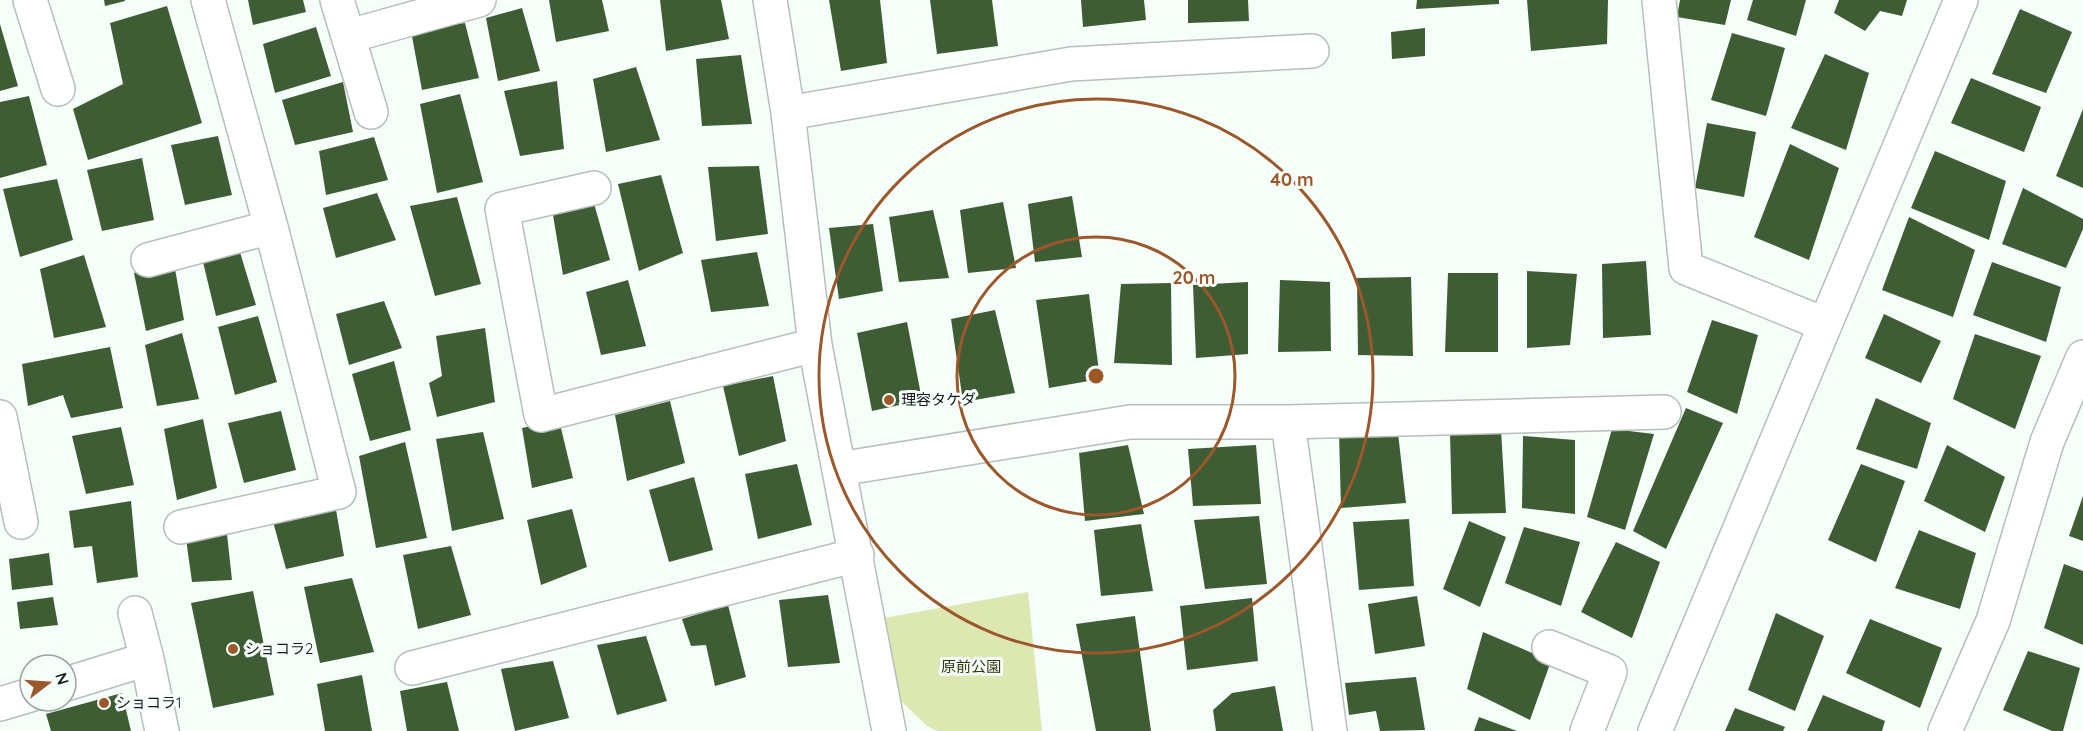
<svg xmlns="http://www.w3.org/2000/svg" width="2083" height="731" font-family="Quicksand,'Noto Sans JP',sans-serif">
<rect width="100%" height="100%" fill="#f5fef9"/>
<path fill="#dde7b1" d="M 1028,592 L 1042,731 L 937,731 L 927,726 L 898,698 L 884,618 Z"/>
<path fill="#3e5d34" d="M 104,0 L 125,0 L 125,1 L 105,6 Z
M 248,0 L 303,0 L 306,12 L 253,25 Z
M 549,0 L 602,0 L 609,31 L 556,42 Z
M 660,0 L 721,0 L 729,39 L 666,51 Z
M 829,0 L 880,0 L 887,63 L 841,71 Z
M 930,0 L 992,0 L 998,46 L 937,54 Z
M 1081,0 L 1144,0 L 1146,20 L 1083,27 Z
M 1188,0 L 1248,0 L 1249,21 L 1188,23 Z
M 1417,0 L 1499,0 L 1499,4 L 1416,9 Z
M 1527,0 L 1608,0 L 1607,44 L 1531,51 Z
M 1680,0 L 1731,0 L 1725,25 L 1677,17 Z
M 1753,0 L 1806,0 L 1796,36 L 1747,20 Z
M 1839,0 L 1907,0 L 1902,16 L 1880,11 L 1865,31 L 1834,13 Z
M 167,6 L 202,123 L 88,160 L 73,109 L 123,84 L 110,23 Z
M 522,8 L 540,71 L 498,81 L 486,18 Z
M 2020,9 L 2072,32 L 2046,93 L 1992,74 Z
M 465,23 L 479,78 L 422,90 L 411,31 Z
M 0,24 L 18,86 L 0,91 Z
M 316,27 L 331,76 L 275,93 L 263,44 Z
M 1425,28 L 1425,56 L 1392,59 L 1391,32 Z
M 1732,33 L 1785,48 L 1766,116 L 1711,100 Z
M 1825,54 L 1869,73 L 1846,150 L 1791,128 Z
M 741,55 L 752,124 L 702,126 L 696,59 Z
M 636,67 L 660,140 L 606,152 L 593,79 Z
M 1971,78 L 2041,107 L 2024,152 L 1951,123 Z
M 557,81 L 564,149 L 520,156 L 504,91 Z
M 343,82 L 353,132 L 295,145 L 282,100 Z
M 460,94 L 483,182 L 437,193 L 420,104 Z
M 29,96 L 47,165 L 0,178 L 0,102 Z
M 2083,109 L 2083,188 L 2056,176 Z
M 1707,123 L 1756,132 L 1744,197 L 1695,188 Z
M 218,136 L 232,195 L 185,205 L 171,145 Z
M 374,137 L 388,180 L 326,195 L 319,151 Z
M 1790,144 L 1839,168 L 1809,260 L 1754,237 Z
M 1935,151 L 2006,181 L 1989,240 L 1911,208 Z
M 142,158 L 154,220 L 102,231 L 87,170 Z
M 759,166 L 768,234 L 716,241 L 708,167 Z
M 661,175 L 683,253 L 639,271 L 618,184 Z
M 57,179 L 73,240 L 20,257 L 3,189 Z
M 2023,188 L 2083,219 L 2083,229 L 2066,268 L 2002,244 Z
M 377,193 L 396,240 L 336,258 L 323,208 Z
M 1072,196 L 1082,257 L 1035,262 L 1028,204 Z
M 457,197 L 481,284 L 435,296 L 410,206 Z
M 593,200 L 610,260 L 563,275 L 553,215 Z
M 1003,202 L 1016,268 L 968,273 L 960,210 Z
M 933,210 L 949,278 L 899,282 L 889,217 Z
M 1909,217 L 1975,250 L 1953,317 L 1882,290 Z
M 873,224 L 883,291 L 839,299 L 829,228 Z
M 239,249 L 256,305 L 216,316 L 202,258 Z
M 757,252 L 769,306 L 711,312 L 701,260 Z
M 84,255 L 106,327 L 54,338 L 40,269 Z
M 1646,261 L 1651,335 L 1603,338 L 1602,264 Z
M 1992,262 L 2061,287 L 2046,342 L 1973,315 Z
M 174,263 L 184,320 L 146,331 L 134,273 Z
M 1527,271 L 1577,274 L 1570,345 L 1527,348 Z
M 1448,273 L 1498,273 L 1498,352 L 1445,352 Z
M 1411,277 L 1413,356 L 1358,355 L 1357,278 Z
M 628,280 L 646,346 L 601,355 L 586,292 Z
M 1280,280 L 1330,282 L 1331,351 L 1278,352 Z
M 1248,282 L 1248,354 L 1196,358 L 1193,285 Z
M 1171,283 L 1172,365 L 1114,363 L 1121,284 Z
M 1089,294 L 1100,379 L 1049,388 L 1036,300 Z
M 384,301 L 402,348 L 349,365 L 336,314 Z
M 995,310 L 1015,393 L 963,402 L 951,319 Z
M 1884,314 L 1941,341 L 1921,383 L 1865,358 Z
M 258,316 L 277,382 L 235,395 L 218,327 Z
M 1712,320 L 1758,335 L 1737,414 L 1687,392 Z
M 907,322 L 922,400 L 872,411 L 857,333 Z
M 485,328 L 495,402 L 437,417 L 429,383 L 442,376 L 436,336 Z
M 182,333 L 199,399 L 157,406 L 145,345 Z
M 1975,334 L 2041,356 L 2015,429 L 1953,399 Z
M 110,347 L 123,408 L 71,418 L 63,395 L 28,406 L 22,364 Z
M 394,361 L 411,430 L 370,441 L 352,374 Z
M 773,376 L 786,441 L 739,456 L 723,386 Z
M 1876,398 L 1931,423 L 1917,469 L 1856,449 Z
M 670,401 L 685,463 L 627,481 L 615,415 Z
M 1686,408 L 1723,423 L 1666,549 L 1633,531 Z
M 281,411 L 296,470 L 244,483 L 228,423 Z
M 203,419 L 217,488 L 177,500 L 164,429 Z
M 559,420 L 573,478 L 532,488 L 522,428 Z
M 121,427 L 134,485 L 86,494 L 72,436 Z
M 1612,429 L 1654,434 L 1625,530 L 1587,517 Z
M 1501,430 L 1506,513 L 1452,514 L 1450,432 Z
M 483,432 L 504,519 L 452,531 L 436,439 Z
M 1339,432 L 1398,433 L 1406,503 L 1341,508 Z
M 1523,436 L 1575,440 L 1575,514 L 1522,508 Z
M 405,442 L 427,538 L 376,548 L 359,456 Z
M 1128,445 L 1144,514 L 1085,521 L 1079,453 Z
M 1256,445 L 1261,504 L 1193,506 L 1188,449 Z
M 1947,445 L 2005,477 L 1985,532 L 1924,501 Z
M 797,464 L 812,525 L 758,539 L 745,474 Z
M 1861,464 L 1905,481 L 1876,562 L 1828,540 Z
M 694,477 L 713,550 L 669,562 L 649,490 Z
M 2083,496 L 2083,541 L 2069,536 Z
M 131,501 L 138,577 L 97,583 L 92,546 L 74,548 L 69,511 Z
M 335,504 L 344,556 L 286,569 L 272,518 Z
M 572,509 L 587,567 L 541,585 L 527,520 Z
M 1259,516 L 1267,584 L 1205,589 L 1194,520 Z
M 1409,519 L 1414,586 L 1359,590 L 1353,522 Z
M 1469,521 L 1506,537 L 1480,607 L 1443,589 Z
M 1141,524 L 1153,591 L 1101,596 L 1094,530 Z
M 1524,527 L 1580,542 L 1561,606 L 1505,583 Z
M 1919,530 L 1976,553 L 1960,609 L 1895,588 Z
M 227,534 L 232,580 L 192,582 L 186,539 Z
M 1616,542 L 1660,562 L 1632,638 L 1581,612 Z
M 451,546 L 471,615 L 418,629 L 403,555 Z
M 49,553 L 53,585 L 12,590 L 9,559 Z
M 2064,564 L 2083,571 L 2083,645 L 2044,628 Z
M 352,578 L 374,652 L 320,663 L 304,587 Z
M 253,591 L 274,695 L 213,708 L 191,603 Z
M 828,595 L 840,663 L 788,667 L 779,600 Z
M 1417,596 L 1425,646 L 1375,654 L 1368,604 Z
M 53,597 L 58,625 L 20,629 L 17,602 Z
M 1252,598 L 1258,661 L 1187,670 L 1180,606 Z
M 728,605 L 746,677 L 715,686 L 706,645 L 691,646 L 682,619 Z
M 1776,613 L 1824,636 L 1795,711 L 1748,690 Z
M 1135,616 L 1151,731 L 1096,731 L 1076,624 Z
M 1870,619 L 1942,648 L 1920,708 L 1846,673 Z
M 1483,632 L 1551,661 L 1530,720 L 1467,689 Z
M 646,636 L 667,701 L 617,715 L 597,645 Z
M 2028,651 L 2080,668 L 2063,731 L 2052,731 L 2003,710 Z
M 553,661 L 569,718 L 515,731 L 501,669 Z
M 362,675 L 372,731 L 325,731 L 317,684 Z
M 1416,677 L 1425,730 L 1380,731 L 1376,711 L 1349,715 L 1345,683 Z
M 447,682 L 459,731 L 407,731 L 400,691 Z
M 1275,686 L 1283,731 L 1216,731 L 1213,710 L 1232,693 Z
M 122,693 L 131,731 L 51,731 L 46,714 Z
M 1823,695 L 1885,721 L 1882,731 L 1807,731 Z
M 1735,708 L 1785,727 L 1783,731 L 1725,731 Z
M 1479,717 L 1517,731 L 1474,731 Z"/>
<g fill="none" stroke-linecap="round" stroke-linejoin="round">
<defs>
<path id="minor" d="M 30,0 L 58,89
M 337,0 L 371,112
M 770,0 L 788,113 L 815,345 L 889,731
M 1659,0 L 1686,268 L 1824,324
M 349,36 L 479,0
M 788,113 L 1071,64 L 1312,51
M 594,188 L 502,209 L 541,415 L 815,345
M 148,260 L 271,227
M 0,417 L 21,522
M 1288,422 L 1664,412
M 839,469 L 1130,422 L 1288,422 L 1330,731
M 181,527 L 339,492 L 271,227 L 208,0
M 135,613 L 147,659
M 1549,647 L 1610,672 L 1587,731
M 412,668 L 857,555
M 66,684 L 147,659 L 162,731
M 0,704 L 30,695
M 1655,731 L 1961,0
M 1945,731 L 1993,621 L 2047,442 L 2083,357"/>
</defs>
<use href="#minor" stroke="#b7bfba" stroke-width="36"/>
<use href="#minor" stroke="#fff" stroke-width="33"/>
</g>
<g fill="none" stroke="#9c572b" stroke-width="3">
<circle cx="1096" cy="376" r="139"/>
<circle cx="1096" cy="376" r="277"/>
</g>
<g fill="#9c572b" stroke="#f5fef9" stroke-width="2">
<circle cx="889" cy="400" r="6"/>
<circle cx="233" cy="649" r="6"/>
<circle cx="104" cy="703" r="6"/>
</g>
<g text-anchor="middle" stroke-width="6" stroke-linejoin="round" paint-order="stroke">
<g font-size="15" fill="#171a19" stroke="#f5fef9" text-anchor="start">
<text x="901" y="405">理容タケダ</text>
<text x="245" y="654">ショコラ2</text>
<text x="116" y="708">ショコラ1</text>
</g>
<g font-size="15" fill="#33390e" stroke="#f5fef9">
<text x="971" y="672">原前公園</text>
</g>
</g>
<circle cx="1096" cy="376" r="9" fill="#9c572b" stroke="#f5fef9" stroke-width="3"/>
<g font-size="18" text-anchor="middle" font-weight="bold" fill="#9c572b" stroke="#f5fef9" stroke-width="6" stroke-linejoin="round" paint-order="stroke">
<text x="1292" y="186">40 m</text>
<text x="1194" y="284">20 m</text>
</g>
<g transform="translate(48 683) rotate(73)"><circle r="28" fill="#f5fef9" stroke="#9ca39f" stroke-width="1.5"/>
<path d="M0-4.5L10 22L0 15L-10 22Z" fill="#9c572b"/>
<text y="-9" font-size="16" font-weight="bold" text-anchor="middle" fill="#171a19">N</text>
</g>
</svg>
